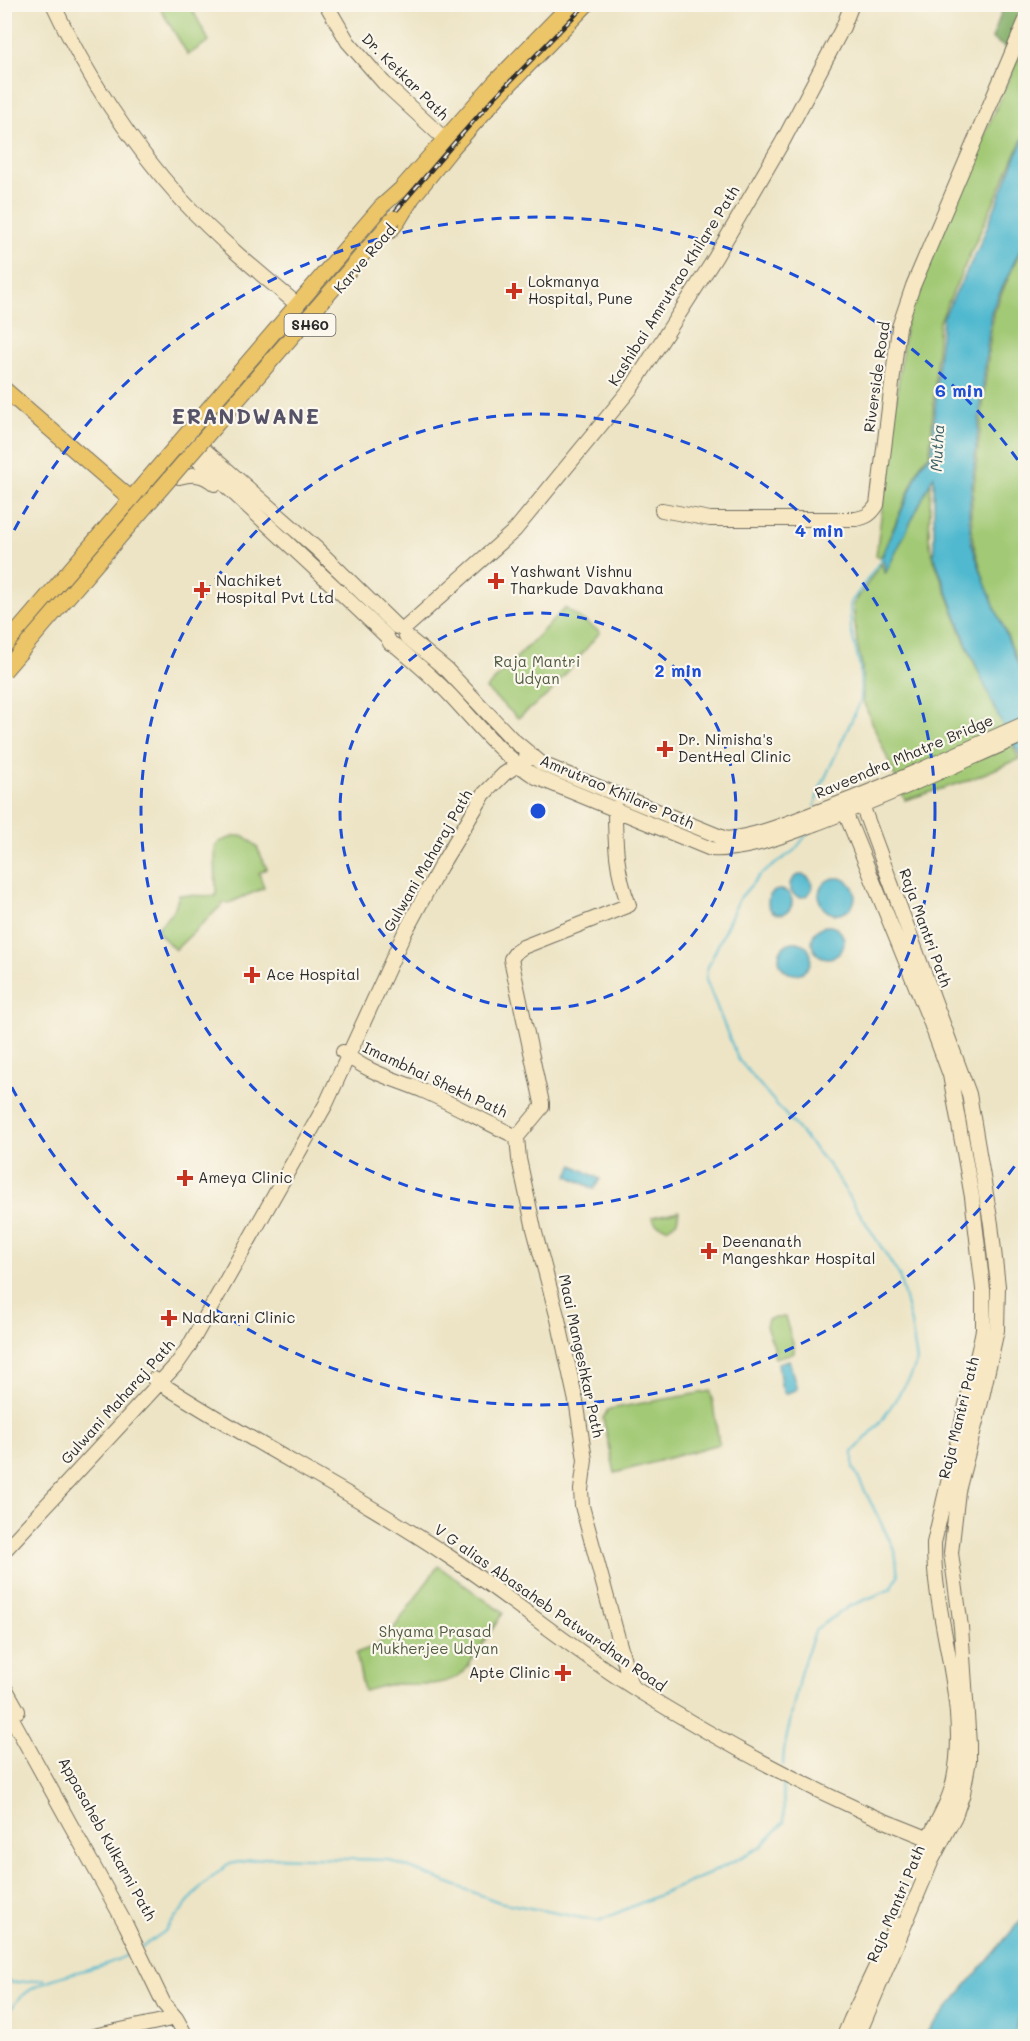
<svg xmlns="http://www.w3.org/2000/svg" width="1030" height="2041" font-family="Mali,sans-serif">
<rect width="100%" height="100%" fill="#fbf7ec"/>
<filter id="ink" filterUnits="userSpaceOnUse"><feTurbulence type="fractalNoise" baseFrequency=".0167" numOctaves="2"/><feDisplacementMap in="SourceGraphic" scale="12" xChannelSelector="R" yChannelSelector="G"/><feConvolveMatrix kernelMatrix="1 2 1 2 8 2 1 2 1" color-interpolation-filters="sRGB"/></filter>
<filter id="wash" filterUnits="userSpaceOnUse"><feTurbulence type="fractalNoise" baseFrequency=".008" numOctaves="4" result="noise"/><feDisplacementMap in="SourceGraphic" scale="24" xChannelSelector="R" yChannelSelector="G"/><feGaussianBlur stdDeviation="1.35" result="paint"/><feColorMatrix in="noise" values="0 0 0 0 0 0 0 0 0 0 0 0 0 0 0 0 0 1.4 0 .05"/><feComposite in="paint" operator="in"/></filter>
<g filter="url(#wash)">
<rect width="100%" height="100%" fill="#ede4c5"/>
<path fill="#a2c974" stroke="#667a50" stroke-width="1.5" d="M 158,5 L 190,5 L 209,41 L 188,55 Z
M 1025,41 L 1025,133 L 939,323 L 930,454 L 920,465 L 881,557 L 876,556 L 907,314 Z
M 1025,240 L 1025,679 L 985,583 L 973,542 L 971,512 L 993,313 Z
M 931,481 L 929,538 L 933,557 L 966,645 L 1019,759 L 967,781 L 905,800 L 863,701 L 862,666 L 857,643 L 853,605 L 881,563 L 885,573 L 886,572 Z
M 565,608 L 600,632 L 549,694 L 518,718 L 486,689 Z
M 235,836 L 245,836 L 257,847 L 267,869 L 259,873 L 264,888 L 229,903 L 224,903 L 175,950 L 156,930 L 174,910 L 179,895 L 216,896 L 215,848 L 219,842 Z
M 679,1211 L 677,1221 L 667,1228 L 656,1224 L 652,1217 Z
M 785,1317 L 794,1347 L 794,1353 L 774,1358 L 774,1347 L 766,1326 L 768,1319 Z
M 711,1391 L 719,1444 L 615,1473 L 603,1418 L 609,1409 Z
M 438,1566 L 503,1613 L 464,1672 C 444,1688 420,1684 396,1684 C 386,1684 374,1689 364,1691 L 356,1653 L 375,1646 L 389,1635 Z"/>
<path fill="#81ad66" stroke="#566c48" stroke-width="1.5" d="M 1004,5 L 1025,5 L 1025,8 L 1006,48 L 992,39 Z"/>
<path fill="#51b9cf" stroke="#3e727d" stroke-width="1.5" d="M 1025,134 L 1025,239 L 991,312 L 969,512 L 971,542 L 985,583 L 1025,681 L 1025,764 L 998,716 L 967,645 L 934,556 L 934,475 L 886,572 L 882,557 L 921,465 L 932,454 L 939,352 L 943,318 L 978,249 Z
M790 886a11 11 0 1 1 22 0a11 11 0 1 1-22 0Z
M819 896a18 18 0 1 1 36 0a18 18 0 1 1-36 0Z
M768 902a12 12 0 1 1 24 0a12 12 0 1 1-24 0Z
M812 942a16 16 0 1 1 32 0a16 16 0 1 1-32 0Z
M779 958a16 16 0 1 1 32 0a16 16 0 1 1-32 0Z
M 573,1165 L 600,1179 L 594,1189 L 568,1176 Z
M 789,1360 L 797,1389 L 785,1394 L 781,1385 L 778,1363 Z
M 1025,1915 L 1025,2001 L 1019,2017 L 1015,2036 L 924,2036 Z"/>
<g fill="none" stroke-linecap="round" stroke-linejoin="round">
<path stroke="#51b9cf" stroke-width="2" d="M 815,806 L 818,793 L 861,700 L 860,667 L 851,630 L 850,604 L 883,557
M 783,1765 L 784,1750 L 801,1670 L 816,1629 L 848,1607 L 891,1589 L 898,1576 L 895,1551 L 853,1467 L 853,1452 L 880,1423 L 911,1376 L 917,1361 L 911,1323 L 899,1275 L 831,1168 L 738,1059 L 706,980 L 707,969 L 739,899 L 760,875 L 795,850 L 807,834
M 142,1947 L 164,1932 L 201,1887 L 228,1864 L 270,1857 L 388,1860 L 499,1902 L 598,1921 L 709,1874 L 761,1847 L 784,1822 L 783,1777
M 4,1977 L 12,1983 L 45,1979
M 4,2018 C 10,2011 15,2001 22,1996 C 54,1969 99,1974 134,1951"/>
</g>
</g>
<g filter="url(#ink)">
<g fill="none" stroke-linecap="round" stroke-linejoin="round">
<defs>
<path id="secondary" d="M 53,4 C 86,75 130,142 182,200 C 217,238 258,272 298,305
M 326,4 L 348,42 L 384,83 L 452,146
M 191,438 L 317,549 L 397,627
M 183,446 C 251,510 320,572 387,637 L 390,643 L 396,646 C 415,662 434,678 451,696 C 479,726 501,755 536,777 L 711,849 C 746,851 779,837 812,825 C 884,798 955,765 1026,734
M 179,477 C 194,473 203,474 215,484
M 662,510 L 710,519 L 856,519 C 867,517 871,514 877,505 L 899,327 L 913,286 L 1026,20
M 403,630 L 515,530 L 632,387 L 715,258 L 783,141 L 843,27 L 852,4
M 406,636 L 447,670 L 512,739 L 542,764 L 726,839 C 757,836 785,824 814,813 C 886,787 955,754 1026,723
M 845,812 L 930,1021 L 950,1075 L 972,1197 L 983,1289 L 983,1330 L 979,1349 L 934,1543 C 933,1621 970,1701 954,1779 C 950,1800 938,1819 929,1838 C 924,1849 922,1862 918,1873
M 343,1052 C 369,1074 396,1079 426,1092 C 457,1106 487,1123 517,1137
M 517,1137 L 519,1159 L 534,1229 L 558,1319 L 577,1406 L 585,1460 L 581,1490 L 582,1506 L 631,1686
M 517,1137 L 542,1107 L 542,1103 L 511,959 L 516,952 L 523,947 L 629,905 C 616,872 615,843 615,808
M 154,1379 C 250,1442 353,1492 448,1556 C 514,1600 575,1652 642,1693 C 715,1738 791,1779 868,1814 C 891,1824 914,1832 936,1842
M 4,1551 L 177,1364 L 188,1348 L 326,1104 L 404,934 L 440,867 L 484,794 L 504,774 L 531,756
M 4,1686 L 18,1711
M 4,1704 L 126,1925 L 164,2004 L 176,2018 L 186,2036
M 93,2036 L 176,2018
M 844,2036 L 851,2019 L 896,1924
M 858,2036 L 932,1860 L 955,1816 L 963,1793 L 969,1760 L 969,1744 L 961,1627 L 951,1553 L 958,1491 L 980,1406 L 997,1330 L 998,1286 L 991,1224 L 969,1094 L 862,805"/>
<path id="primary" d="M 390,231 L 398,221 L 412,198 L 453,147 L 504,90 L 587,4
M 4,389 L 138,505
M 4,647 L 381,207 L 401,189 L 495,82 L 571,4"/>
</defs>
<use href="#secondary" stroke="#6f6c61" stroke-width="16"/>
<use href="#primary" stroke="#6f6c61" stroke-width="17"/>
<use href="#secondary" stroke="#f7e8c3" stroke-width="14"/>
<use href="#primary" stroke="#ecc569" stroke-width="15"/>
<defs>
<path id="rail" d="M 4,667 L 455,142 L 494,98 L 586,4"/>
</defs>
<use href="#rail" stroke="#2b2b2b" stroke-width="4.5"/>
<use href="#rail" stroke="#fbf7ec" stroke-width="2" stroke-dasharray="7" stroke-linecap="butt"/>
<defs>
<path id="primary-bridge" d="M 4,671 L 394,218"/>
</defs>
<use href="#primary-bridge" stroke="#6f6c61" stroke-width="17" stroke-linecap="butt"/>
<use href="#primary-bridge" stroke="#ecc569" stroke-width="15"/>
</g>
</g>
<g fill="none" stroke="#1d4ed8" stroke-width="3" stroke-dasharray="10 8">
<circle cx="538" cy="811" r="198"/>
<circle cx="538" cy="811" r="397"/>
<path d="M1025 1152A595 595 0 0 1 6 1076M6 546A595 595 0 0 1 1025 470"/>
</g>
<g fill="#c8321e" stroke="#fbf7ec" stroke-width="2">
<path d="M511 282h6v6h6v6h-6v6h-6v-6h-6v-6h6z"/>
<path d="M493 572h6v6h6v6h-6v6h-6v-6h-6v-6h6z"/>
<path d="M199 581h6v6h6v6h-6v6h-6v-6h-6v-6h6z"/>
<path d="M662 740h6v6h6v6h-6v6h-6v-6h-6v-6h6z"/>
<path d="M249 966h6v6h6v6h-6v6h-6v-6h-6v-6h6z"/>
<path d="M182 1169h6v6h6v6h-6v6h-6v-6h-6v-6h6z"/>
<path d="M706 1242h6v6h6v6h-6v6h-6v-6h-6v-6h6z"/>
<path d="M166 1309h6v6h6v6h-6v6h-6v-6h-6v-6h6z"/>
<path d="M560 1664h6v6h6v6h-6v6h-6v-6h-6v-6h6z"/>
</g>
<g text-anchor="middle" stroke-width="4.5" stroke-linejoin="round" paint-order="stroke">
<rect fill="#fbf7ec" stroke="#696865" stroke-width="1.5" x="284.5" y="314" width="51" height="22" rx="4.5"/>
<g font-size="14" font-weight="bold" fill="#2b2b2b">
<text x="310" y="330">SH60</text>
</g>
<g font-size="15" fill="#2b2b2b" stroke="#fbf7ec">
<text transform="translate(405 77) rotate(45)" y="5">Dr. Ketkar Path</text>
<text transform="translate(365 259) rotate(-49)" y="5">Karve Road</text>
<text transform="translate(674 286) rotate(-58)" y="5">Kashibai Amrutrao Khilare Path</text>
<text transform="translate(877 377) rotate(-82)" y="5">Riverside Road</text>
<text transform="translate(904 757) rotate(-23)" y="5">Raveendra Mhatre Bridge</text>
<text transform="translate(617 792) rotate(23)" y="5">Amrutrao Khilare Path</text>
<text transform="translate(428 861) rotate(-60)" y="5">Gulwani Maharaj Path</text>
<text transform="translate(925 928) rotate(70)" y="5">Raja Mantri Path</text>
<text transform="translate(435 1080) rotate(25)" y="5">Imambhai Shekh Path</text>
<text transform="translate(581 1356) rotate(78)" y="5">Maai Mangeshkar Path</text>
<text transform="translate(118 1402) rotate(-48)" y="5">Gulwani Maharaj Path</text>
<text transform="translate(959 1418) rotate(-76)" y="5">Raja Mantri Path</text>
<text transform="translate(550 1608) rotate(35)" y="5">V G alias Abasaheb Patwardhan Road</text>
<text transform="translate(107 1839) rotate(61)" y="5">Appasaheb Kulkarni Path</text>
<text transform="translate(896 1904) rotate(-67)" y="5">Raja Mantri Path</text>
</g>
<g font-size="15" fill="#2b2b2b" stroke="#fbf7ec" text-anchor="start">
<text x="528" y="287">Lokmanya<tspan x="528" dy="17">Hospital, Pune</tspan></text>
<text x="510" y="577">Yashwant Vishnu<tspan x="510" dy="17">Tharkude Davakhana</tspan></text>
<text x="216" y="586">Nachiket<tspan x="216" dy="17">Hospital Pvt Ltd</tspan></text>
<text x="678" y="745">Dr. Nimisha's<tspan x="678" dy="17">DentHeal Clinic</tspan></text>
<text x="266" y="980">Ace Hospital</text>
<text x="198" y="1183">Ameya Clinic</text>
<text x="722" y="1247">Deenanath<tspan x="722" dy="17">Mangeshkar Hospital</tspan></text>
<text x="182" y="1323">Nadkarni Clinic</text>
<text x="550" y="1678" text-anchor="end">Apte Clinic</text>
</g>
<g font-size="15" fill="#4f5a41" stroke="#fbf7ec">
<text x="537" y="667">Raja Mantri<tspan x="537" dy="17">Udyan</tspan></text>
<text x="435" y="1637">Shyama Prasad<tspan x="435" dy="17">Mukherjee Udyan</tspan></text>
</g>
<g font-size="16" font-style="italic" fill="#385d64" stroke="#fbf7ec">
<text transform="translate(937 448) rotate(-87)" y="6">Mutha</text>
</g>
<g font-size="21" font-weight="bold" letter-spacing="1.5" fill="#565369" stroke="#fbf7ec">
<text x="246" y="424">ERANDWANE</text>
</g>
</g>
<circle cx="538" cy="811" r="9" fill="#1d4ed8" stroke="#fbf7ec" stroke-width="3"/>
<g font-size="18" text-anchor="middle" font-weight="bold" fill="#1d4ed8" stroke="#fbf7ec" stroke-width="4.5" stroke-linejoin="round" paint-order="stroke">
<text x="959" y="397">6 min</text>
<text x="819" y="537">4 min</text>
<text x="678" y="677">2 min</text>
</g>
<rect width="1030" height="2041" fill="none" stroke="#fbf7ec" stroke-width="24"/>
</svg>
